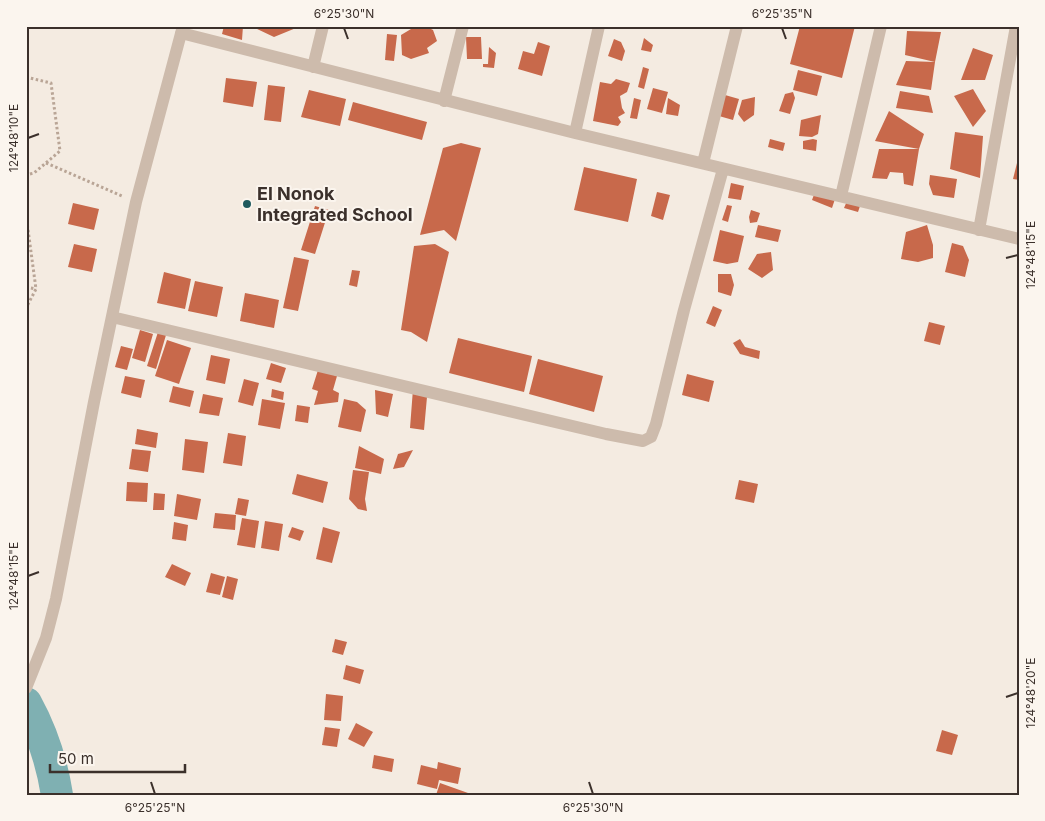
<svg xmlns="http://www.w3.org/2000/svg" width="1045" height="821" font-family="Inter,sans-serif">
<rect width="100%" height="100%" fill="#f4ebe1"/>
<g fill="none" stroke-linecap="round" stroke-linejoin="round">
<path stroke="#7fb0b2" stroke-width="32" d="M 26,703 C 42,732 52,763 57,795"/>
</g>
<path fill="#c8694b" d="M 224,26 L 243,26 L 242,40 L 222,34 Z
M 256,26 L 296,26 L 296,28 L 274,37 L 255,28 Z
M 416,26 L 425,26 L 433,30 L 437,41 L 427,48 L 429,53 L 411,59 L 402,55 L 401,35 Z
M 800,26 L 855,26 L 842,78 L 790,64 Z
M 907,31 L 941,32 L 935,62 L 905,55 Z
M 387,34 L 397,35 L 394,61 L 385,60 Z
M 466,37 L 481,37 L 482,59 L 467,59 Z
M 644,38 L 653,45 L 651,52 L 641,50 Z
M 614,39 L 621,42 L 625,51 L 622,61 L 608,56 Z
M 538,42 L 550,46 L 542,76 L 518,69 L 523,51 L 534,54 Z
M 489,47 L 496,53 L 494,68 L 483,67 L 483,64 L 488,64 Z
M 973,48 L 993,55 L 985,80 L 961,80 Z
M 906,61 L 935,62 L 931,90 L 896,85 Z
M 643,67 L 649,69 L 644,89 L 638,87 Z
M 798,70 L 822,76 L 817,96 L 793,90 Z
M 226,78 L 257,82 L 253,107 L 223,102 Z
M 616,79 L 630,83 L 627,92 L 620,96 L 622,108 L 625,113 L 618,117 L 621,122 L 618,126 L 593,121 L 600,82 L 611,84 Z
M 268,85 L 285,87 L 281,122 L 264,120 Z
M 653,88 L 668,92 L 662,113 L 647,109 Z
M 973,89 L 986,111 L 973,127 L 954,96 Z
M 309,90 L 346,99 L 340,126 L 301,117 Z
M 900,91 L 929,96 L 933,113 L 896,108 Z
M 793,92 L 795,98 L 790,114 L 779,111 L 785,94 Z
M 725,95 L 739,99 L 733,120 L 719,116 Z
M 755,97 L 754,115 L 744,122 L 738,114 L 742,100 Z
M 634,98 L 641,100 L 637,119 L 630,118 Z
M 668,98 L 680,105 L 678,116 L 666,114 Z
M 353,102 L 427,122 L 422,140 L 348,120 Z
M 889,111 L 924,134 L 919,149 L 875,141 Z
M 821,115 L 818,134 L 812,137 L 799,136 L 801,120 Z
M 955,132 L 983,136 L 980,178 L 950,169 Z
M 770,139 L 785,143 L 783,151 L 768,147 Z
M 813,139 L 817,140 L 816,151 L 803,149 L 803,141 Z
M 461,143 L 481,148 L 456,241 L 444,230 L 420,235 L 443,148 Z
M 879,149 L 919,149 L 913,186 L 904,184 L 903,173 L 890,172 L 887,179 L 872,178 Z
M 1018,159 L 1019,159 L 1019,180 L 1013,179 Z
M 584,167 L 637,179 L 628,222 L 574,210 Z
M 930,175 L 957,179 L 954,198 L 933,195 L 929,184 Z
M 731,183 L 744,186 L 741,200 L 728,198 Z
M 657,192 L 670,195 L 663,220 L 651,216 Z
M 815,192 L 835,199 L 832,208 L 812,200 Z
M 847,201 L 860,206 L 858,212 L 844,208 Z
M 73,203 L 99,209 L 94,230 L 68,224 Z
M 727,205 L 732,206 L 728,222 L 722,220 Z
M 315,206 L 329,210 L 315,254 L 301,250 Z
M 751,210 L 760,213 L 757,222 L 750,223 L 749,217 Z
M 758,225 L 781,230 L 778,242 L 755,237 Z
M 927,225 L 933,245 L 933,258 L 918,262 L 901,259 L 906,232 Z
M 720,230 L 744,236 L 738,262 L 727,264 L 713,261 Z
M 952,243 L 963,246 L 969,260 L 965,277 L 945,272 Z
M 74,244 L 97,249 L 92,272 L 68,267 Z
M 435,244 L 449,252 L 427,342 L 411,332 L 401,330 L 414,246 Z
M 771,252 L 773,270 L 762,278 L 748,269 L 757,254 Z
M 294,257 L 309,260 L 298,311 L 283,308 Z
M 352,270 L 360,271 L 357,287 L 349,285 Z
M 164,272 L 191,279 L 185,309 L 157,303 Z
M 718,274 L 731,274 L 734,285 L 731,296 L 718,292 Z
M 195,281 L 223,287 L 217,317 L 188,311 Z
M 245,293 L 279,300 L 274,328 L 240,321 Z
M 713,306 L 722,310 L 715,327 L 706,323 Z
M 929,322 L 945,326 L 940,345 L 924,341 Z
M 140,330 L 153,334 L 145,362 L 132,358 Z
M 158,332 L 166,335 L 156,369 L 147,366 Z
M 458,338 L 532,356 L 524,392 L 449,373 Z
M 740,339 L 745,347 L 760,351 L 759,359 L 740,354 L 733,343 Z
M 167,340 L 191,348 L 179,384 L 155,376 Z
M 121,346 L 133,349 L 127,370 L 115,367 Z
M 211,355 L 230,359 L 225,384 L 206,380 Z
M 538,359 L 603,376 L 594,412 L 529,394 Z
M 271,363 L 286,368 L 281,383 L 266,379 Z
M 318,370 L 337,376 L 333,390 L 339,393 L 338,402 L 314,405 L 318,391 L 312,389 Z
M 687,374 L 714,381 L 709,402 L 682,395 Z
M 125,376 L 145,380 L 141,398 L 121,393 Z
M 244,379 L 259,383 L 253,406 L 238,402 Z
M 173,386 L 194,391 L 190,407 L 169,402 Z
M 272,389 L 284,392 L 283,400 L 271,397 Z
M 413,389 L 427,397 L 424,430 L 410,428 Z
M 375,390 L 393,394 L 388,417 L 376,414 Z
M 203,394 L 223,398 L 219,416 L 199,413 Z
M 262,399 L 285,403 L 280,429 L 258,425 Z
M 344,399 L 357,402 L 366,410 L 361,432 L 338,427 Z
M 297,405 L 310,407 L 308,423 L 295,421 Z
M 137,429 L 158,433 L 156,448 L 135,444 Z
M 228,433 L 246,436 L 242,466 L 223,463 Z
M 185,439 L 208,442 L 204,473 L 182,470 Z
M 359,446 L 384,459 L 381,474 L 355,468 Z
M 132,449 L 151,451 L 148,472 L 129,469 Z
M 413,450 L 404,467 L 393,469 L 398,454 Z
M 353,470 L 369,472 L 365,499 L 367,511 L 358,509 L 349,499 Z
M 297,474 L 328,482 L 323,503 L 292,494 Z
M 739,480 L 758,484 L 754,503 L 735,499 Z
M 127,482 L 148,483 L 147,502 L 126,501 Z
M 154,493 L 165,494 L 164,510 L 153,510 Z
M 177,494 L 201,499 L 197,520 L 174,516 Z
M 238,498 L 249,500 L 246,516 L 235,514 Z
M 215,513 L 236,515 L 235,530 L 213,528 Z
M 242,518 L 259,521 L 255,548 L 237,545 Z
M 265,521 L 283,524 L 279,551 L 261,548 Z
M 174,522 L 188,525 L 186,541 L 172,539 Z
M 292,527 L 304,531 L 300,541 L 288,537 Z
M 323,527 L 340,532 L 332,563 L 316,559 Z
M 172,564 L 191,573 L 185,586 L 165,577 Z
M 211,573 L 225,577 L 220,595 L 206,592 Z
M 227,576 L 238,579 L 233,600 L 222,597 Z
M 335,639 L 347,642 L 343,655 L 332,652 Z
M 346,665 L 364,670 L 360,684 L 343,679 Z
M 326,694 L 343,696 L 341,721 L 324,720 Z
M 356,723 L 373,732 L 364,747 L 348,739 Z
M 325,727 L 340,729 L 337,747 L 322,745 Z
M 942,730 L 958,735 L 952,755 L 936,751 Z
M 374,755 L 394,759 L 392,772 L 372,768 Z
M 438,762 L 461,768 L 458,784 L 439,780 L 437,789 L 417,784 L 421,765 L 437,769 Z
M 440,783 L 468,793 L 468,795 L 436,795 Z"/>
<g fill="none" stroke-linecap="round" stroke-linejoin="round">
<path stroke="#b9a596" stroke-width="3" stroke-dasharray="2.5 2.5" stroke-linecap="butt" d="M 26,77 L 51,83 L 60,151 L 34,173 L 26,175
M 46,163 L 122,196
M 26,215 L 36,289 L 26,308
M 26,287 L 36,289"/>
<path stroke="#cdbbac" stroke-width="12" d="M 181,33 L 575,133 L 1019,239
M 313,67 L 323,26
M 444,101 L 463,26
M 575,133 L 599,26
M 703,163 L 737,26
M 841,196 L 881,26
M 979,230 L 1016,26
M 112,317 L 606,434 L 643,441 L 651,437 L 656,424 L 684,310 L 723,169
M 26,688 L 46,638 L 56,599 L 94,402 L 136,202 L 183,26"/>
</g>
<path fill="none" stroke="#3b302b" stroke-width="2" d="M 344,28 L 348,39M 782,28 L 786,39M 28,138 L 39,134M 1006,258 L 1018,255M 28,576 L 39,572M 1006,697 L 1018,693M 151,782 L 155,794M 589,782 L 593,794"/>
<circle fill="#1f5a5e" stroke="#fbf5ee" stroke-width="2" cx="247" cy="204" r="5"/>
<g text-anchor="middle" stroke-width="4" stroke-linejoin="round" paint-order="stroke">
<g font-size="18" font-weight="bold" fill="#3b302b" stroke="#fbf5ee" text-anchor="start">
<text x="257" y="200">El Nonok<tspan x="257" dy="21">Integrated School</tspan></text>
</g>
</g>
<rect width="1045" height="821" fill="none" stroke="#fbf5ee" stroke-width="55"/>
<path d="M50 764v8h135v-8" fill="none" stroke="#3b302b" stroke-width="2.5"/>
<text x="58" y="764" font-size="15" fill="#3b302b" stroke="#fbf5ee" stroke-width="4" paint-order="stroke">50 m</text>
<rect x="28" y="28" width="990" height="766" fill="none" stroke="#3b302b" stroke-width="2"/>
<g font-size="12" text-anchor="middle" fill="#3b302b">
<text x="344" y="18">6°25'30"N</text>
<text x="782" y="18">6°25'35"N</text>
<text transform="translate(14 138) rotate(-90)" y="4">124°48'10"E</text>
<text transform="translate(1031 255) rotate(-90)" y="4">124°48'15"E</text>
<text transform="translate(14 576) rotate(-90)" y="4">124°48'15"E</text>
<text transform="translate(1031 693) rotate(-90)" y="4">124°48'20"E</text>
<text x="155" y="812">6°25'25"N</text>
<text x="593" y="812">6°25'30"N</text>
</g>
</svg>
